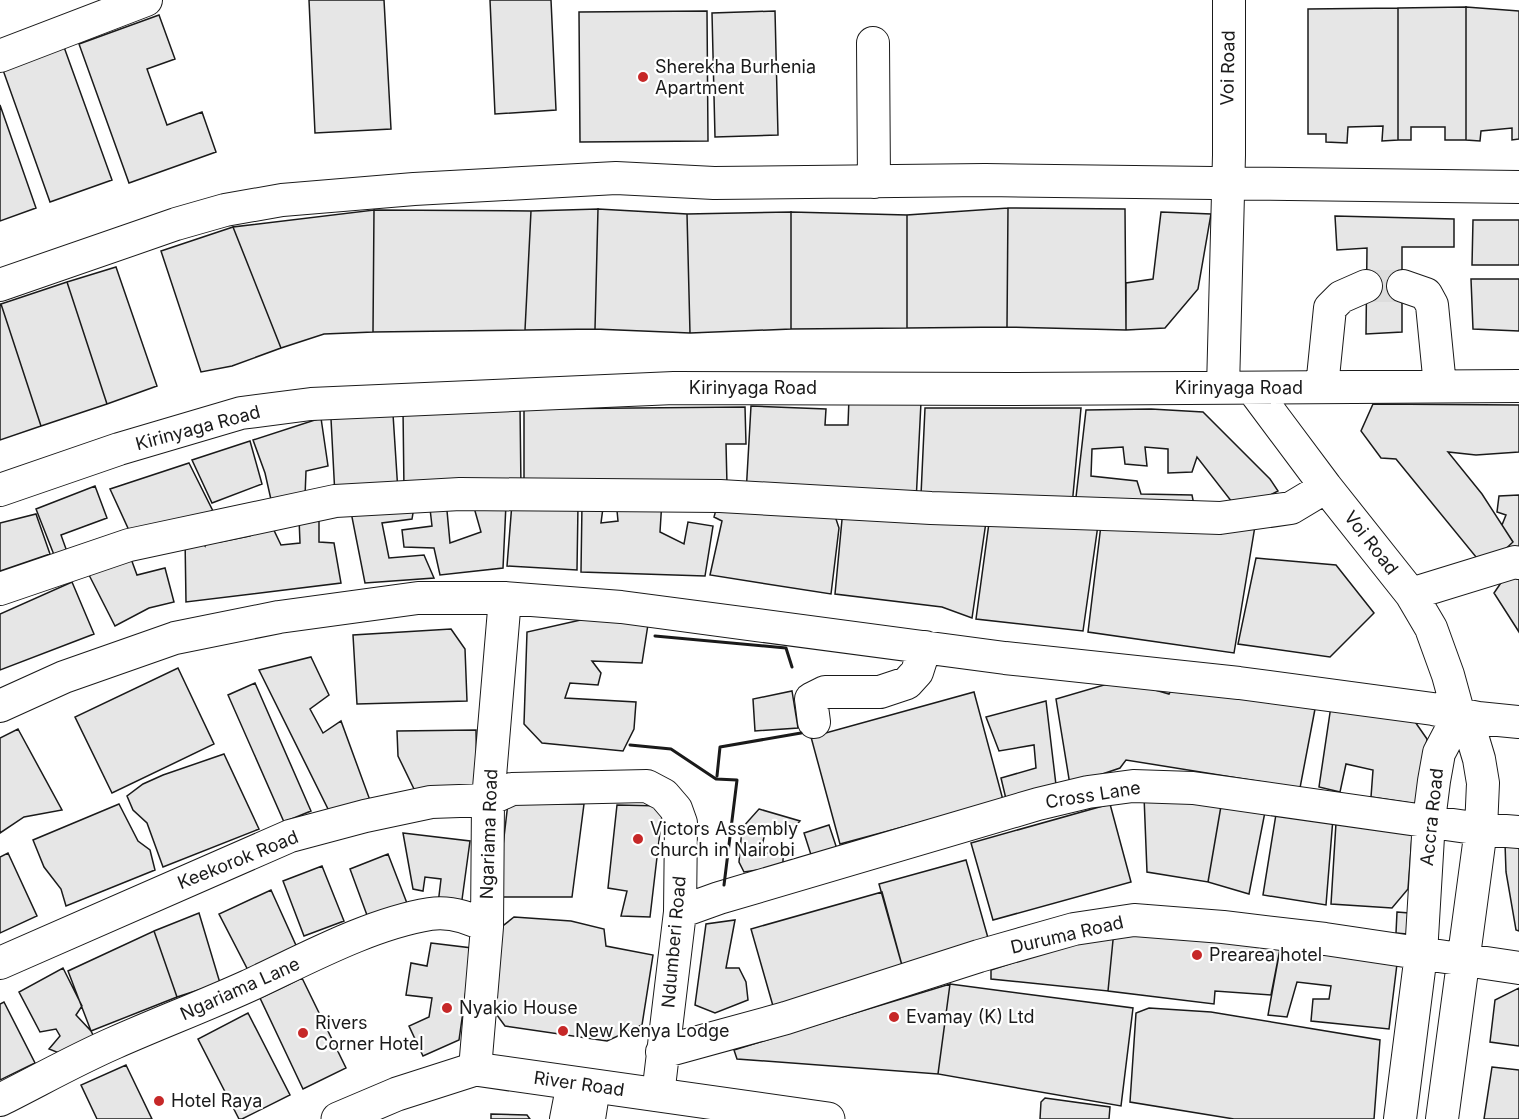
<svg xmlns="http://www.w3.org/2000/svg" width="1519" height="1119" font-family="Inter,sans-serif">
<rect width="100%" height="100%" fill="#fff"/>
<path fill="#e6e6e6" stroke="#1a1a1a" stroke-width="1.5" d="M 309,0 L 384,0 L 391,129 L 315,133 Z
M 490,0 L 551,0 L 556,110 L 495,114 Z
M 1466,7 L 1519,11 L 1519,139 L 1512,140 L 1512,128 L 1481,131 L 1480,141 L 1466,140 Z
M 1466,7 L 1466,140 L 1445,140 L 1445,127 L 1411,127 L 1411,140 L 1398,140 L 1398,8 Z
M 1398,8 L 1398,140 L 1382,141 L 1383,126 L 1348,127 L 1347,143 L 1326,142 L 1326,134 L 1308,134 L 1308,9 Z
M 707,11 L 708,141 L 580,142 L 579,12 Z
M 775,11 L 778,135 L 715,137 L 712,13 Z
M 159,15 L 175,59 L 147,69 L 167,125 L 202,112 L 216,152 L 129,183 L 79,44 Z
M 64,47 L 112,180 L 50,202 L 3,70 Z
M 0,105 L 36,208 L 0,221 Z
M 1008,208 L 1007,327 L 907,328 L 907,215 Z
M 1008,208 L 1125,209 L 1126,330 L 1007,327 Z
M 598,209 L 687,214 L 690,333 L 595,329 Z
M 598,209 L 595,329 L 525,330 L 531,211 Z
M 374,210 L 531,211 L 525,330 L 373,332 Z
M 374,210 L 373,332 L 324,334 L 281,348 L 233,227 Z
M 791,212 L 791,329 L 690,333 L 687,214 Z
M 791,212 L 907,215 L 907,328 L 791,329 Z
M 1161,212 L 1211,214 L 1198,289 L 1165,328 L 1126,330 L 1126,283 L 1153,279 Z
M 1335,216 L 1454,219 L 1454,247 L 1402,247 L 1402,332 L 1366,334 L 1367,248 L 1337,250 Z
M 1473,220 L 1519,220 L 1519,265 L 1472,265 Z
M 233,227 L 281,348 L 232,366 L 201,372 L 161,251 Z
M 116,267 L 157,386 L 107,404 L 67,282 Z
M 1471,279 L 1519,279 L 1519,331 L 1473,329 Z
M 67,282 L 107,404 L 41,426 L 1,304 Z
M 1,304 L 41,426 L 0,440 L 0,304 Z
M 849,398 L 921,402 L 916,502 L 746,494 L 751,406 L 826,409 L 825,425 L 848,425 Z
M 1373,404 L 1519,405 L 1519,452 L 1476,455 L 1448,452 L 1482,494 L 1513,542 L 1485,568 L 1396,459 L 1381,458 L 1361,431 Z
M 520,406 L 521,489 L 404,491 L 403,409 Z
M 745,407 L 746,444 L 726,444 L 727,485 L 524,486 L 524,409 Z
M 925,408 L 1081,408 L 1072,506 L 921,495 Z
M 1151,409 L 1203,412 L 1270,479 L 1278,491 L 1239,511 L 1197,457 L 1192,472 L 1168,473 L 1168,449 L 1145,447 L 1147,466 L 1125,464 L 1123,447 L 1092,449 L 1091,476 L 1137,481 L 1141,494 L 1192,495 L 1195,510 L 1075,506 L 1086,410 Z
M 393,414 L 398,492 L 335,496 L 331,419 Z
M 321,418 L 328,466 L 306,471 L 305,497 L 272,504 L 265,473 L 253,440 Z
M 250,441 L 262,484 L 212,503 L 192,460 Z
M 189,463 L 216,517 L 133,539 L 110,489 Z
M 95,486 L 107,518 L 61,535 L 70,560 L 58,565 L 36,509 Z
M 1519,495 L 1519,560 L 1497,557 L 1513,542 L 1502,525 L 1506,515 L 1497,512 L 1499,496 Z
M 429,500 L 446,500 L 450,543 L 481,532 L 473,504 L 506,504 L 503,568 L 440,575 L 434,548 L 404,547 L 402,530 L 432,526 Z
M 604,500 L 601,523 L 618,521 L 616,500 L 662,500 L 660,532 L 684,544 L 688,522 L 713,526 L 705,576 L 581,572 L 582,504 Z
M 415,501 L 412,519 L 382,523 L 389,558 L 424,555 L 434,578 L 365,583 L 350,507 Z
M 512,503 L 578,505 L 577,570 L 507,566 Z
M 717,506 L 832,507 L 839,528 L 831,594 L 710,575 L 722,521 L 714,517 Z
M 843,509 L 986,522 L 972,618 L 942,607 L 835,594 Z
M 319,512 L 319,542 L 334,543 L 341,583 L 186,602 L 185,537 L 195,535 L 205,546 L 206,535 L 216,530 L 220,542 L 250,536 L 249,526 L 269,520 L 281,545 L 300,543 L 299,518 Z
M 36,514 L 50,554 L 0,571 L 0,523 Z
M 989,523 L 1098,525 L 1083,631 L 976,619 Z
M 1101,525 L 1255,526 L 1234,653 L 1088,632 Z
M 130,556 L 137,575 L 165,568 L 174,602 L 149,608 L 115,626 L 88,573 Z
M 1256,558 L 1336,565 L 1374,613 L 1330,657 L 1238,644 Z
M 1519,570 L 1519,632 L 1494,593 L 1507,574 Z
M 72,582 L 94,634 L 0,670 L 0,614 Z
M 649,618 L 642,663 L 592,661 L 601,673 L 598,685 L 570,683 L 565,698 L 636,702 L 634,729 L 623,751 L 542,743 L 524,724 L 527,632 L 585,619 Z
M 451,629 L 465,649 L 467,701 L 357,704 L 353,635 Z
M 311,657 L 329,695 L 310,709 L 323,733 L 341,721 L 371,803 L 333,819 L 259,670 Z
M 178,668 L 214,744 L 112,793 L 75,717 Z
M 1121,680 L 1169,694 L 1175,683 L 1315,709 L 1300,788 L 1126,760 L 1120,768 L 1070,785 L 1056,699 Z
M 255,683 L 311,811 L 284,822 L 228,695 Z
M 792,691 L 798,728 L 755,731 L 753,699 Z
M 974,692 L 1003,800 L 840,844 L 811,737 Z
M 1046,701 L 1056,785 L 1006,799 L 1001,778 L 1036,768 L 1034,745 L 999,751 L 986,717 Z
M 1331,706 L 1411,716 L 1427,739 L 1417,804 L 1371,797 L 1373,770 L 1346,764 L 1340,792 L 1319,787 Z
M 18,729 L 62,810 L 24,817 L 0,833 L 0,738 Z
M 476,730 L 477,788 L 414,789 L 398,756 L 397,731 Z
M 224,754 L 259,829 L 163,867 L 147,823 L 133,810 L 127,796 L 143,784 L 163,775 Z
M 1144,796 L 1221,806 L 1208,882 L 1147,872 Z
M 508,803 L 584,804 L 572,897 L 497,897 Z
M 119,804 L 138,841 L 150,850 L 155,870 L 66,906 L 61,889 L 44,867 L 33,840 Z
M 1110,804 L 1131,882 L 993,920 L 971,843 Z
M 617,805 L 663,806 L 650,917 L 621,916 L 627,891 L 608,888 Z
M 1221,806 L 1265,812 L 1249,894 L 1208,882 Z
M 1277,808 L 1333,818 L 1326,905 L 1263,895 Z
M 759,809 L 800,821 L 791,831 L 766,829 L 760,854 L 783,851 L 783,866 L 744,872 L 739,862 L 742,828 Z
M 1392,822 L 1412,836 L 1408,889 L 1392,908 L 1331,904 L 1336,823 Z
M 829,825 L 838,852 L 813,861 L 804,833 Z
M 403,833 L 470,841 L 461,907 L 438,904 L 441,879 L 425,877 L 423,891 L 413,889 Z
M 1505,843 L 1519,844 L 1519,931 L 1516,930 L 1506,872 Z
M 8,853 L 37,916 L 0,933 L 0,857 Z
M 388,854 L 410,911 L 371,926 L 350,869 Z
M 966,860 L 990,945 L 903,969 L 879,884 Z
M 322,866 L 344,921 L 304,936 L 283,881 Z
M 271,890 L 299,952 L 251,976 L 219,914 Z
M 882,892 L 903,969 L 773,1006 L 751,929 Z
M 1397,912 L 1409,913 L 1407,934 L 1396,933 Z
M 199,913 L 220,983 L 177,997 L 154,931 Z
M 514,917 L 571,921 L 604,929 L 606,946 L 653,955 L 642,1025 L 607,1041 L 505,1026 L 494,1011 L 499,929 Z
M 735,920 L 726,968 L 739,968 L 746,982 L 748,1000 L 715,1013 L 695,1005 L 706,924 Z
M 1114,930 L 1108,991 L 991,979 L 991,970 Z
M 1114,930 L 1280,949 L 1271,995 L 1215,991 L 1214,1004 L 1108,991 Z
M 154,931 L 177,997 L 91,1031 L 68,971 Z
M 431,943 L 472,948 L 459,1040 L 423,1056 L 409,1026 L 429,1017 L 432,998 L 406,995 L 411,963 L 427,966 Z
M 1280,949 L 1397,964 L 1389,1029 L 1311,1021 L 1313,999 L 1329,999 L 1331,986 L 1297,982 L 1287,1017 L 1268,1015 Z
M 63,968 L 82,1006 L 76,1015 L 91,1031 L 95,1039 L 59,1053 L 49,1049 L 60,1036 L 56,1029 L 40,1032 L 19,992 Z
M 302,978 L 346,1068 L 303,1089 L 260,998 Z
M 950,984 L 938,1074 L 737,1059 L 734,1050 Z
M 950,984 L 1133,1008 L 1121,1106 L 938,1074 Z
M 1519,988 L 1519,1046 L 1490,1042 L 1495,1000 Z
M 4,1002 L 35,1063 L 0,1080 L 0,1004 Z
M 1149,1008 L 1211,1012 L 1380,1040 L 1374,1119 L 1234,1119 L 1130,1102 L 1136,1013 Z
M 248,1013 L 290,1095 L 242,1119 L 239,1119 L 198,1039 Z
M 126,1065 L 152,1119 L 97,1119 L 81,1085 Z
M 1492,1067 L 1519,1070 L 1519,1119 L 1484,1119 Z
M 1045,1098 L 1110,1107 L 1109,1119 L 1040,1119 L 1041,1102 Z
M 491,1114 L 527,1115 L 530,1119 L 491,1119 Z"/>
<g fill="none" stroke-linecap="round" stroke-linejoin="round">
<path stroke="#ddd" stroke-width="32" stroke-dasharray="32 16" stroke-linecap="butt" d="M 1366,286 L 1403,286"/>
<defs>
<path id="minor" d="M 873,43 L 874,182
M 0,56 L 146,0
M 0,285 L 176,224 L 225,210 L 282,200 L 414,189 L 616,178 L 714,183 L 985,180 L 1519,187
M 1403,286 L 1426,294 L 1432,305 L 1440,386
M 1322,387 L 1330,308 L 1341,297 L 1366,286
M 1223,388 L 1229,155 L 1229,0
M 1252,388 L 1326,487 L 1411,594 L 1431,628 L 1448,675 L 1459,715 L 1473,739 L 1479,759 L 1483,783 L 1481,829 L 1442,1119
M 0,490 L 119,449 L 241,413 L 311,404 L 674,388 L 1012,389 L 1519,386
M 0,589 L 129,545 L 335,501 L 460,494 L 720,496 L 931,508 L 1220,518 L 1291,508 L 1326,487
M 1411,594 L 1515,562 L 1519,563
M 0,706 L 64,677 L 175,638 L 279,617 L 418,598 L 505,598 L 621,607 L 1005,658 L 1239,683 L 1433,709 L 1478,718 L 1519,722
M 814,722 L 811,699 L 825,692 L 880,692 L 907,683 L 917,672 L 925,647
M 680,912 L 719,898 L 1038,804 L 1088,792 L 1133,786 L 1193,788 L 1481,829 L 1519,832
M 0,963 L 290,836 L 365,816 L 431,802 L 488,800 L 512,789 L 647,786 L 664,795 L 676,809 L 681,823 L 680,912 L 658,1095
M 662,1052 L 786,1018 L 979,956 L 1074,929 L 1134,920 L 1223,927 L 1325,939 L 1519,968
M 475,1069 L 487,927 L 488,800 L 505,598
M 0,1100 C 38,1081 75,1060 114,1043 C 159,1023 204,1006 248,986 C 304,960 369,924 430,914 C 451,911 469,917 487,927
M 566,1119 L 573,1083
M 589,1119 L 594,1087
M 1400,1119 L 1421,954 L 1429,820 L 1434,781 L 1439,753 L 1459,715"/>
<path id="major" d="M 338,1119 L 397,1094 L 475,1069 L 828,1119"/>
</defs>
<use href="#minor" stroke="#1a1a1a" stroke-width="34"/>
<use href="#major" stroke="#1a1a1a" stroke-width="35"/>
<use href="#minor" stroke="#fff" stroke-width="32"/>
<use href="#major" stroke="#fff" stroke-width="33"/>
<path stroke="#1a1a1a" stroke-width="3" d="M 655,636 L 786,648 L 792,667
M 630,745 L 671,749 L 716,779 L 737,780 L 724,885
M 717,776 L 720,747 L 801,733"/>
</g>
<g fill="#c62828" stroke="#fff" stroke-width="2">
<circle cx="643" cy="77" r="6"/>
<circle cx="638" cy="839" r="6"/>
<circle cx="1197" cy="955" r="6"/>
<circle cx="447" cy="1008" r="6"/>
<circle cx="894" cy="1017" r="6"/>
<circle cx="563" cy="1031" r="6"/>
<circle cx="303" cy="1033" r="6"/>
<circle cx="159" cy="1101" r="6"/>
</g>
<g text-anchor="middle" stroke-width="4.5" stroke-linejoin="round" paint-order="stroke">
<g font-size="18" fill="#1a1a1a" stroke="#fff" text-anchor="start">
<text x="655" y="73">Sherekha Burhenia<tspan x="655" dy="21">Apartment</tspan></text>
<text x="650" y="835">Victors Assembly<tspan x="650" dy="21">church in Nairobi</tspan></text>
<text x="1209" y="961">Prearea hotel</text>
<text x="459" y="1014">Nyakio House</text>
<text x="906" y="1023">Evamay (K) Ltd</text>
<text x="315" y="1029">Rivers<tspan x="315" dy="21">Corner Hotel</tspan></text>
<text x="575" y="1037">New Kenya Lodge</text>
<text x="171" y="1107">Hotel Raya</text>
</g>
<g font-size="18" fill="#1a1a1a" stroke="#fff">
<text transform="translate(1228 68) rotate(-89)" y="6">Voi Road</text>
<text x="753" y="394">Kirinyaga Road</text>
<text x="1239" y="394">Kirinyaga Road</text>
<text transform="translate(198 428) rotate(-15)" y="6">Kirinyaga Road</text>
<text transform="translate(1371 543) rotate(52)" y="6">Voi Road</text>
<text transform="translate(1093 795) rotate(-9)" y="6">Cross Lane</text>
<text transform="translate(1432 817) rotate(-84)" y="6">Accra Road</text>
<text transform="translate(489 834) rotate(-88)" y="6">Ngariama Road</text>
<text transform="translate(238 860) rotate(-22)" y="6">Keekorok Road</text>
<text transform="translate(1067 935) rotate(-13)" y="6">Duruma Road</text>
<text transform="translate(674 942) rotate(-85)" y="6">Ndumberi Road</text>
<text transform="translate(240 989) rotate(-24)" y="6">Ngariama Lane</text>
<text transform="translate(579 1084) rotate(8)" y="6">River Road</text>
</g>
</g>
</svg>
